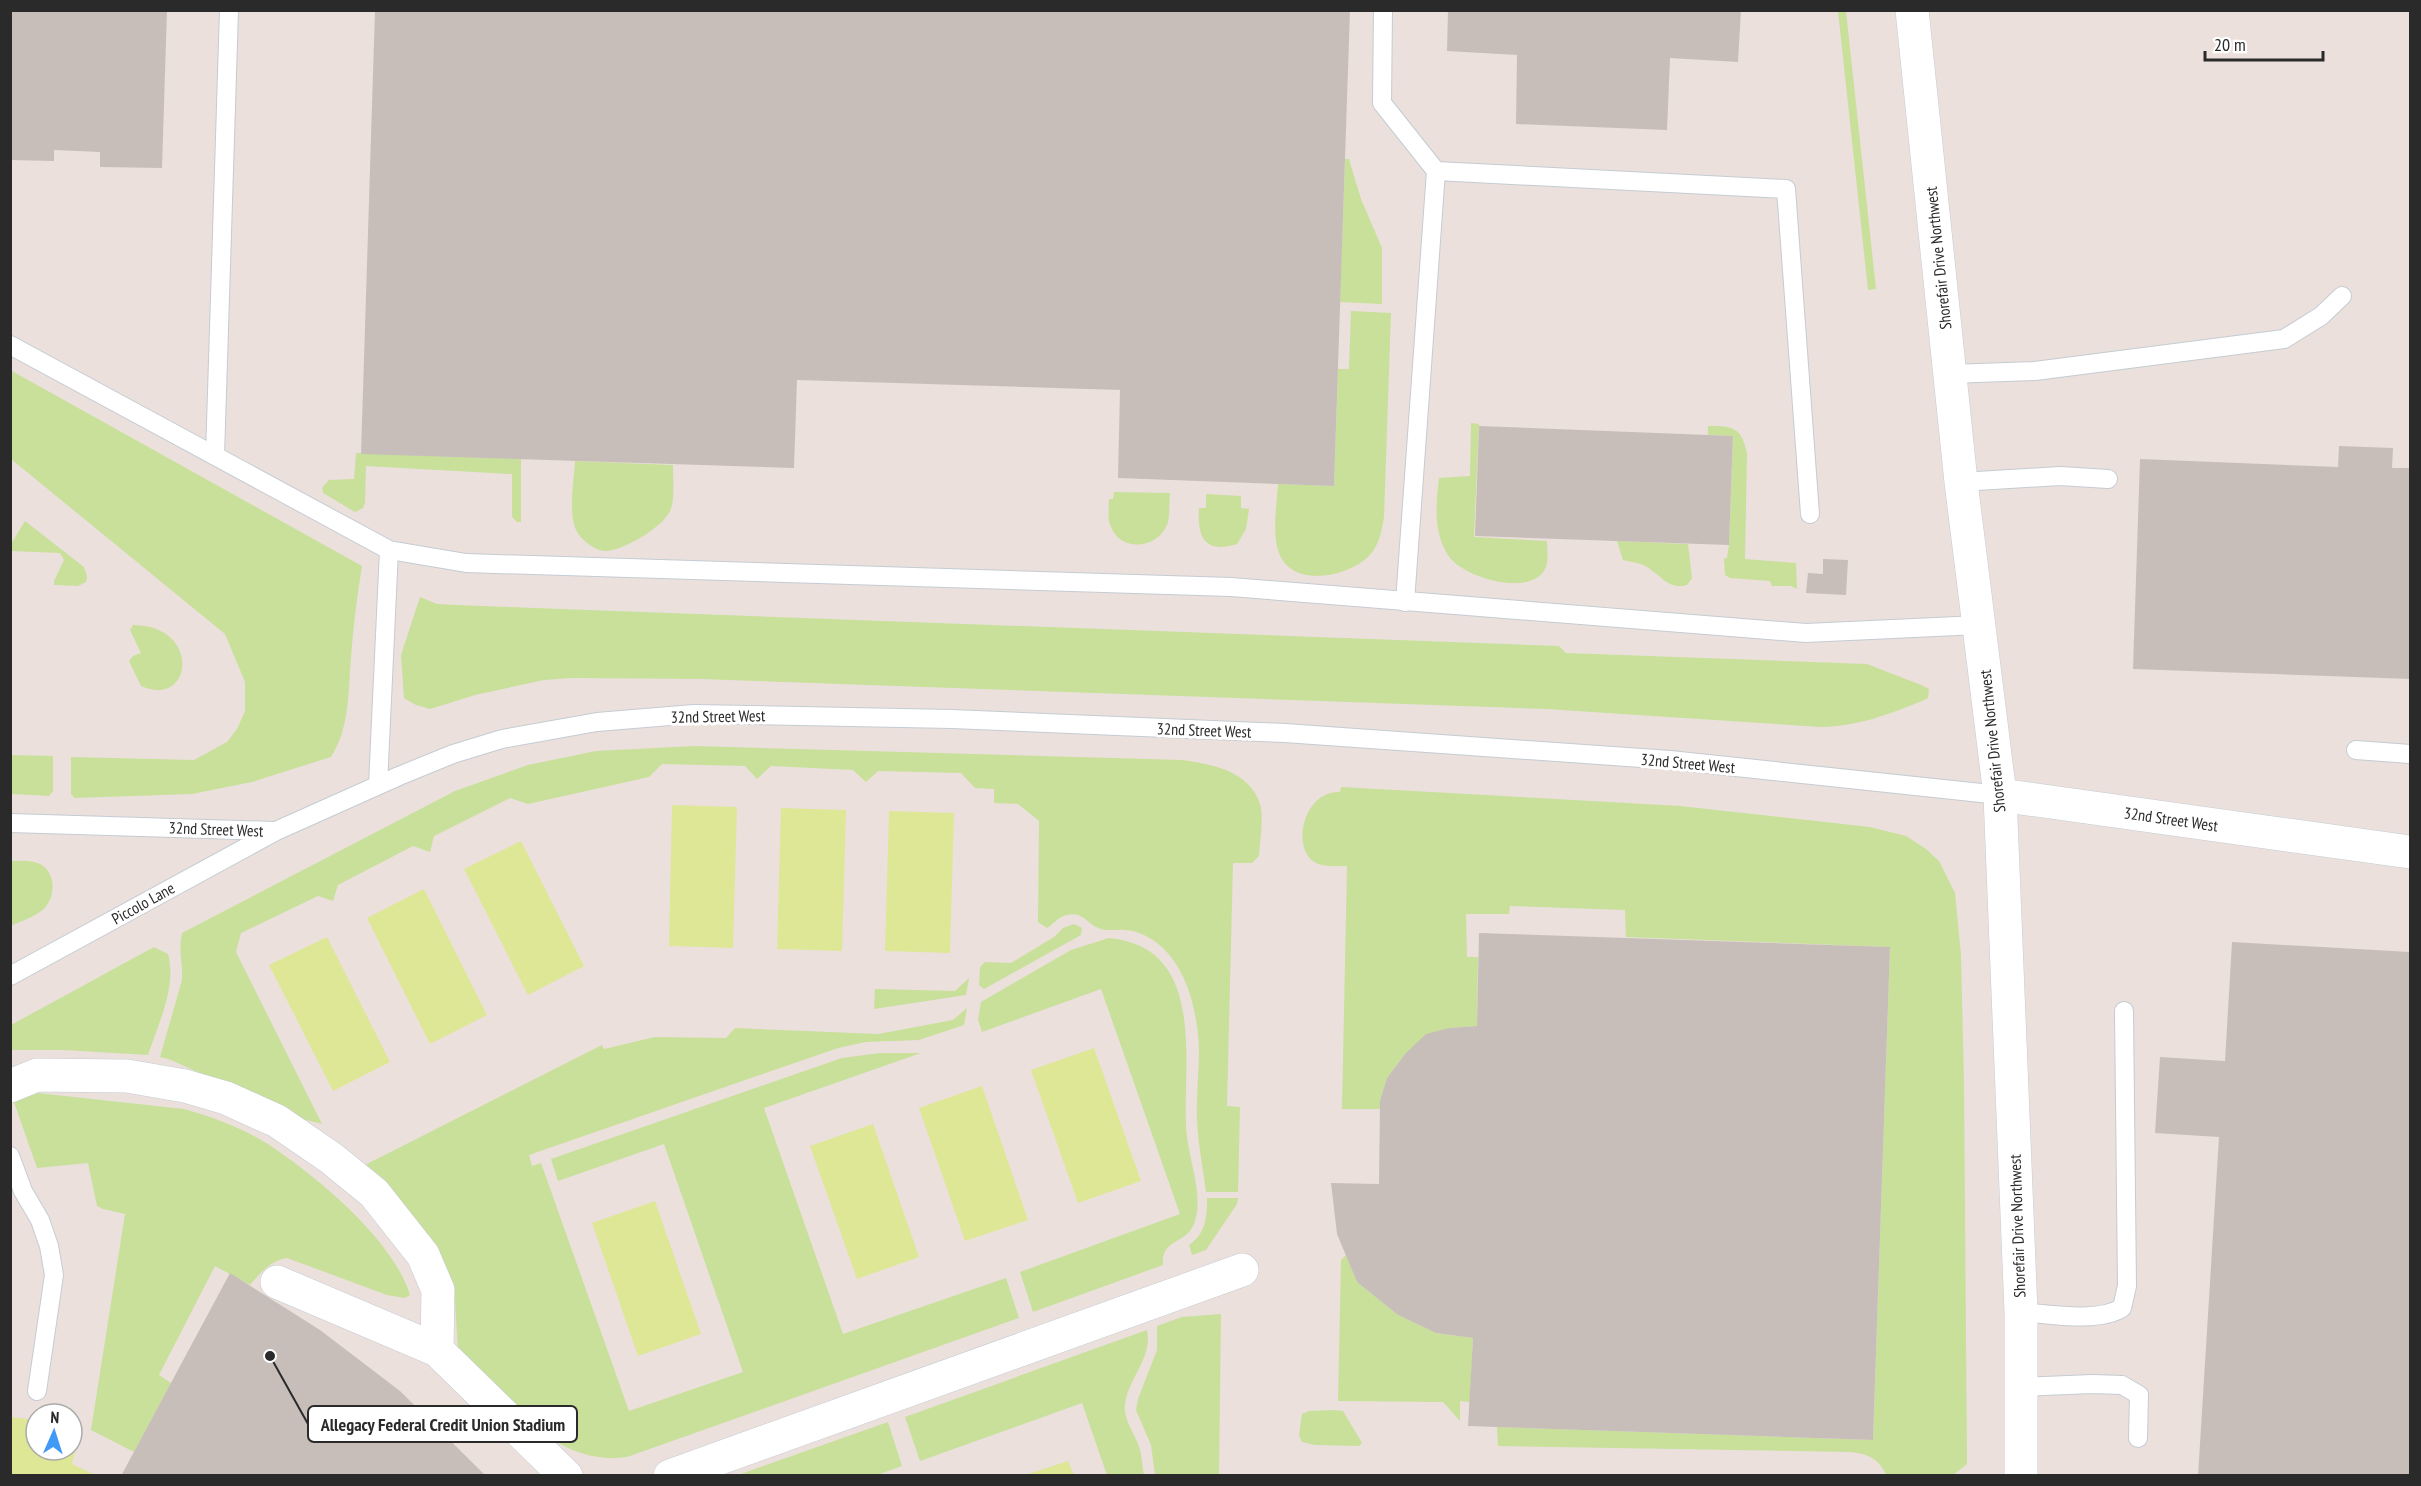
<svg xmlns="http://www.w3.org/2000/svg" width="2421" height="1486" font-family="'PT Sans Narrow',sans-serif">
<rect width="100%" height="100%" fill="#ebe0dc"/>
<path fill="#c8e09a" d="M 1838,11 L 1846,11 L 1876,289 L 1868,290 Z
M 1345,159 L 1349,159 L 1361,199 L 1382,248 L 1382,304 L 1340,302 Z
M 1351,311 L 1391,313 L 1384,517 C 1382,530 1379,546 1369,556 C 1347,578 1289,589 1278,550 C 1272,530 1277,504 1278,484 L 1334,486 L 1338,369 L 1349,369 Z
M 10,370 L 362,566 C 357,597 353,627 351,658 C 348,692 350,727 331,757 L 252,782 L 192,794 L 75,798 L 71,794 L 71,757 L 194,760 L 227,742 L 237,729 L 245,711 L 245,682 L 225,634 L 11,459 Z
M 1471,423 L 1479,424 L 1474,537 L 1547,541 C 1547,550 1549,561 1545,569 C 1530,598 1461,577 1448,555 C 1433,532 1436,504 1439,478 L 1470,476 Z
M 1708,426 C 1733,426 1742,427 1747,454 L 1745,559 L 1796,563 L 1797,589 L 1791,586 L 1772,586 L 1770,581 L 1730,578 L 1725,575 L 1724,559 L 1727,558 L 1729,545 L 1733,436 L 1708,435 Z
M 356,453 L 521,459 L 521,522 L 517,522 L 512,517 L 512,474 L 366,466 L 365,503 L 363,508 L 355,512 L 323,493 L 322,488 L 329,480 L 354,479 Z
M 575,461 L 673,465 C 673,476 675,502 670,511 C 663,527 623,551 605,551 C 595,551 580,539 576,530 C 568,511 574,481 575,461 Z
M 1114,492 L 1170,493 C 1169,502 1170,513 1168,522 C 1160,548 1122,554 1111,527 C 1107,519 1109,508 1109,499 L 1113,499 Z
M 1206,494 L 1241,496 L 1241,508 L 1249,509 L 1246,529 L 1237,544 C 1205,554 1197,538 1199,508 L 1206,508 Z
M 25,521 L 84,567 L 87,576 L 86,582 L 78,586 L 54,585 L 54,581 L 64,560 L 60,553 L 11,551 L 11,544 Z
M 1617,541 L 1688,544 L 1692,578 L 1687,585 C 1670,590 1663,578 1650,569 C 1642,563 1632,562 1623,560 Z
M 420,597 L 437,604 L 480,606 L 1559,646 L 1566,653 L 1867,664 L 1921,685 L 1929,689 L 1928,698 L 1922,701 C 1888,715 1858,726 1821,727 L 1546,709 L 701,679 L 572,678 L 544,680 L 475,695 L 430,709 L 416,705 L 404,698 L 401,655 Z
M 133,625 C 202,625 193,709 141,686 L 129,661 L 133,656 L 141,653 L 130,630 Z
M 695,746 L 1182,760 C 1211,764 1250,771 1260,804 C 1264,819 1260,840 1259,856 L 1252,863 L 1233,863 L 1227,1106 L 1240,1107 L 1238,1192 L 1206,1192 C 1203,1168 1198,1144 1197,1120 C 1196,1097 1199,1074 1199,1051 C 1198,1006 1183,945 1133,931 C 1124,929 1115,930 1106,930 C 1086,928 1085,907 1061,917 C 1056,920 1052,925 1047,928 L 1038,922 L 1039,821 L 1018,804 L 994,803 L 994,789 L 975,788 L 961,773 L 878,771 L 866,782 L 853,770 L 771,766 L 757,779 L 745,766 L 662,764 L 649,777 L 528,804 L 510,798 L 434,836 L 430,852 L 413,846 L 338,885 L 333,901 L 318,896 L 241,933 L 236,952 L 322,1124 L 299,1118 L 171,1060 L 160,1057 L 182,980 C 183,962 178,951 182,933 L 455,791 L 528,765 L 596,751 Z
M 11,755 L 53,756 L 53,791 L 49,796 L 11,794 Z
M 1341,787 L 1680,806 L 1870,827 L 1906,836 L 1926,849 L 1939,861 L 1955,893 L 1961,955 L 1964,1083 L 1967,1464 L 1953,1475 L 1887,1476 C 1879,1459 1869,1454 1851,1452 L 1498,1446 L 1497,1427 L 1873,1440 L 1890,947 L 1626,937 L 1625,910 L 1510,906 L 1509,914 L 1466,914 L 1467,957 L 1478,957 L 1477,1026 L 1449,1028 L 1405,1054 L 1387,1078 L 1380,1100 L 1380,1109 L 1342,1109 L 1347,866 C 1338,866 1326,867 1318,864 C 1289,852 1303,790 1340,792 Z
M 11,861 C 18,861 27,860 34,862 C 54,866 57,890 47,905 C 41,915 21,921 11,926 Z
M 1074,924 L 1082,928 L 1081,935 L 984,989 L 979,985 L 980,967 L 985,962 L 1011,963 L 1054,937 L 1063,928 Z
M 1109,938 C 1206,947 1183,1059 1186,1126 C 1187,1156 1204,1193 1195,1221 C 1187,1246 1161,1237 1163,1265 L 1033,1312 L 1020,1272 L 1180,1214 L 1101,989 L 982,1032 L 978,1020 L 981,1002 L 1071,950 Z
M 154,947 L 168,954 C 177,987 158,1024 148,1055 L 64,1050 L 11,1050 L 11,1025 Z
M 969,978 L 966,995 L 874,1009 L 875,989 L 955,991 Z
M 967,1008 L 964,1025 L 919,1040 L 866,1042 L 838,1048 L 529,1155 L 532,1166 L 541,1163 L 629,1411 L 743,1372 L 664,1144 L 558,1181 L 551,1159 L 842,1058 L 880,1053 L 921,1053 L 764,1108 L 843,1334 L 1006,1278 L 1019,1318 L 627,1457 C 555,1468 504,1397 458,1352 L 455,1302 L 450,1277 L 363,1166 L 602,1045 L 604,1049 L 655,1037 L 726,1038 L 735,1028 L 878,1034 L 953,1020 Z
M 28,1092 L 184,1109 C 213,1117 242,1128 268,1144 C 316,1176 393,1239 410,1295 L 405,1298 L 387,1295 L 287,1258 C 270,1261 260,1273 250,1285 L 215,1266 L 159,1375 L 171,1383 L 134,1452 L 91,1430 L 125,1214 L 103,1209 L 97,1206 L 88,1163 L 37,1168 L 14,1102 L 15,1096 Z
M 1207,1198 L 1238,1198 L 1237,1204 L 1206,1250 L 1192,1255 L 1189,1245 C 1206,1234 1207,1216 1207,1198 Z
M 1346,1255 L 1357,1282 L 1398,1315 L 1436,1333 L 1473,1338 L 1470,1402 L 1460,1401 L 1460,1421 L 1443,1402 L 1338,1401 L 1341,1260 Z
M 1221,1314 L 1219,1475 L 1155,1475 L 1151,1445 L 1136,1410 L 1138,1399 L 1157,1350 L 1157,1326 L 1182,1317 Z
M 1147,1330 C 1153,1358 1128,1378 1125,1404 C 1123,1419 1133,1430 1138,1444 C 1142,1453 1142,1465 1144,1475 L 1107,1475 L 1082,1403 L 920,1461 L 905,1417 Z
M 1334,1410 L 1343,1411 L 1362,1443 L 1359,1446 L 1315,1445 L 1302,1442 L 1299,1435 L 1302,1414 L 1309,1411 Z
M 888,1422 L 902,1466 L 877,1475 L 738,1475 Z"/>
<path fill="#dee796" d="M 672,805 L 737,807 L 733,948 L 669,946 Z
M 781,808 L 846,810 L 842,951 L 777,949 Z
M 889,811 L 954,813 L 950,953 L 885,951 Z
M 521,841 L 584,966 L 528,995 L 464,869 Z
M 424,889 L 487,1015 L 430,1044 L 367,918 Z
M 327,937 L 390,1062 L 333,1091 L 269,965 Z
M 1094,1048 L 1141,1181 L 1078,1203 L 1031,1070 Z
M 982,1086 L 1028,1220 L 965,1241 L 919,1108 Z
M 873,1124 L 919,1257 L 857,1279 L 810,1146 Z
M 655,1201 L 701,1334 L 638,1356 L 592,1223 Z
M 10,1417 L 36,1420 L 36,1450 L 72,1450 L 72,1425 L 81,1427 L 72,1464 L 95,1475 L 11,1475 Z
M 1068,1461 L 1074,1475 L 1025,1475 Z"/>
<path fill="#c7beba" d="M 10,10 L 167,10 L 162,168 L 100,167 L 100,152 L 54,150 L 54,161 L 10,160 Z
M 375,10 L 1350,10 L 1334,486 L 1118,478 L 1120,390 L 797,380 L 794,468 L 361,454 Z
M 1448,10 L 1741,10 L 1738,62 L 1670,58 L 1667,130 L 1516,124 L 1517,55 L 1447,51 Z
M 1479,426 L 1733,436 L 1729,545 L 1475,536 Z
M 2339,446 L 2393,448 L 2392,468 L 2410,468 L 2410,679 L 2133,669 L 2140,459 L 2338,467 Z
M 1823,559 L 1848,560 L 1846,595 L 1806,593 L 1808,573 L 1823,574 Z
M 1479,933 L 1890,947 L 1873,1440 L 1468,1426 L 1473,1338 L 1436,1333 L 1398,1315 L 1357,1282 L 1337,1234 L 1331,1183 L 1379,1184 L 1380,1100 L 1387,1078 L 1405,1054 L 1426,1034 L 1449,1028 L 1477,1026 Z
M 2232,942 L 2410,952 L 2410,1476 L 2198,1476 L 2219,1137 L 2155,1133 L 2160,1057 L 2225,1061 Z
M 230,1273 L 320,1330 L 400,1391 L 486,1476 L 121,1476 Z"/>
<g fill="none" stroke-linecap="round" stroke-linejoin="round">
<defs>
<path id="lane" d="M 1383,10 L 1382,103 L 1436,171
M 10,345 L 389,550 L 466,563 L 1231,587 L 1806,633 L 1979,625
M 1950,374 L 2035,371 L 2284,339 L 2321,316 L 2342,296
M 215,456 L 229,10
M 1961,482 L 2060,476 L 2108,479
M 1405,602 L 1436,171 L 1786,189 L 1810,514
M 2356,750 L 2410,754
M 378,785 L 389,550
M 10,823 L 275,831
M 10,976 L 276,831 L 399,776 L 453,754 L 502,739 L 597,722 L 694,714 L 952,719 L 1285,733 L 1670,760 L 2000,795
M 10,1156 L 23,1191 L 40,1220 L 49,1246 L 54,1275 L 37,1391
M 2021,1312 C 2050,1314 2097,1323 2122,1308 L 2127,1286 L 2124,1011
M 2021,1387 L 2092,1384 L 2122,1385 L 2139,1395 L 2138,1438"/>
<path id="street" d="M 2000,795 L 2410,852
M 10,1086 L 37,1075 L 127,1076 L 185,1086 L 226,1098 L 277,1121 L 331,1158 L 374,1193 L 423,1255 L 438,1290 L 437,1350 L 566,1476
M 277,1282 L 437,1350
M 670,1476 L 1242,1270"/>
<path id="secondary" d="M 1912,10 L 1961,482 L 2000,795 L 2021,1312 L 2021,1476"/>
</defs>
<use href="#lane" stroke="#c4ccd3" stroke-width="20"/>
<use href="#street" stroke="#c4ccd3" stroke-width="34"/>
<use href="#secondary" stroke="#c4ccd3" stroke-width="34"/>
<use href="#lane" stroke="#fff" stroke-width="18"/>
<use href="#street" stroke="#fff" stroke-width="33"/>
<use href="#secondary" stroke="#fff" stroke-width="33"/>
</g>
<g text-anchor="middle" stroke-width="6" stroke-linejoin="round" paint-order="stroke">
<g font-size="16" fill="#2a2a2a" stroke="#fff">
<text transform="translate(1938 258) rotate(-96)" y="6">Shorefair Drive Northwest</text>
<text transform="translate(718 716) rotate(-1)" y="6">32nd Street West</text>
<text transform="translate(1204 730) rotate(2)" y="6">32nd Street West</text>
<text transform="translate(1992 741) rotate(-96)" y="6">Shorefair Drive Northwest</text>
<text transform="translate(1688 763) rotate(5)" y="6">32nd Street West</text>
<text transform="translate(2171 819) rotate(8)" y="6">32nd Street West</text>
<text transform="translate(216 829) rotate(2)" y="6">32nd Street West</text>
<text transform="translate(143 903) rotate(-29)" y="6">Piccolo Lane</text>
<text transform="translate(2017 1226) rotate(-92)" y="6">Shorefair Drive Northwest</text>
</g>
</g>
<path fill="none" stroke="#2a2a2a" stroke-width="2" d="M270 1356L308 1424"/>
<circle fill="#2a2a2a" stroke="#fff" stroke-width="2" cx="270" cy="1356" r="6"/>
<rect fill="#fff" stroke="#2a2a2a" stroke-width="2" x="308" y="1406" width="269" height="36" rx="6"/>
<g font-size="18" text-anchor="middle" font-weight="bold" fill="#2a2a2a">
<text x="443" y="1431">Allegacy Federal Credit Union Stadium</text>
</g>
<rect width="2421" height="1486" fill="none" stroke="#2a2a2a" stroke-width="24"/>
<g transform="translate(54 1432) rotate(3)"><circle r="28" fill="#ffffff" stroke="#aaaaaa" stroke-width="1.5"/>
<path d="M0-4.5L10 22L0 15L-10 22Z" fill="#4099f4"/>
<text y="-9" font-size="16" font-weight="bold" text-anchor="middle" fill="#2a2a2a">N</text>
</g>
<path d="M2205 51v9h118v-9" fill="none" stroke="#2a2a2a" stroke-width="3"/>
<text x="2214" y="51" font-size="18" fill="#2a2a2a" stroke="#ffffff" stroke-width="4.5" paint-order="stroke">20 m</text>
</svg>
